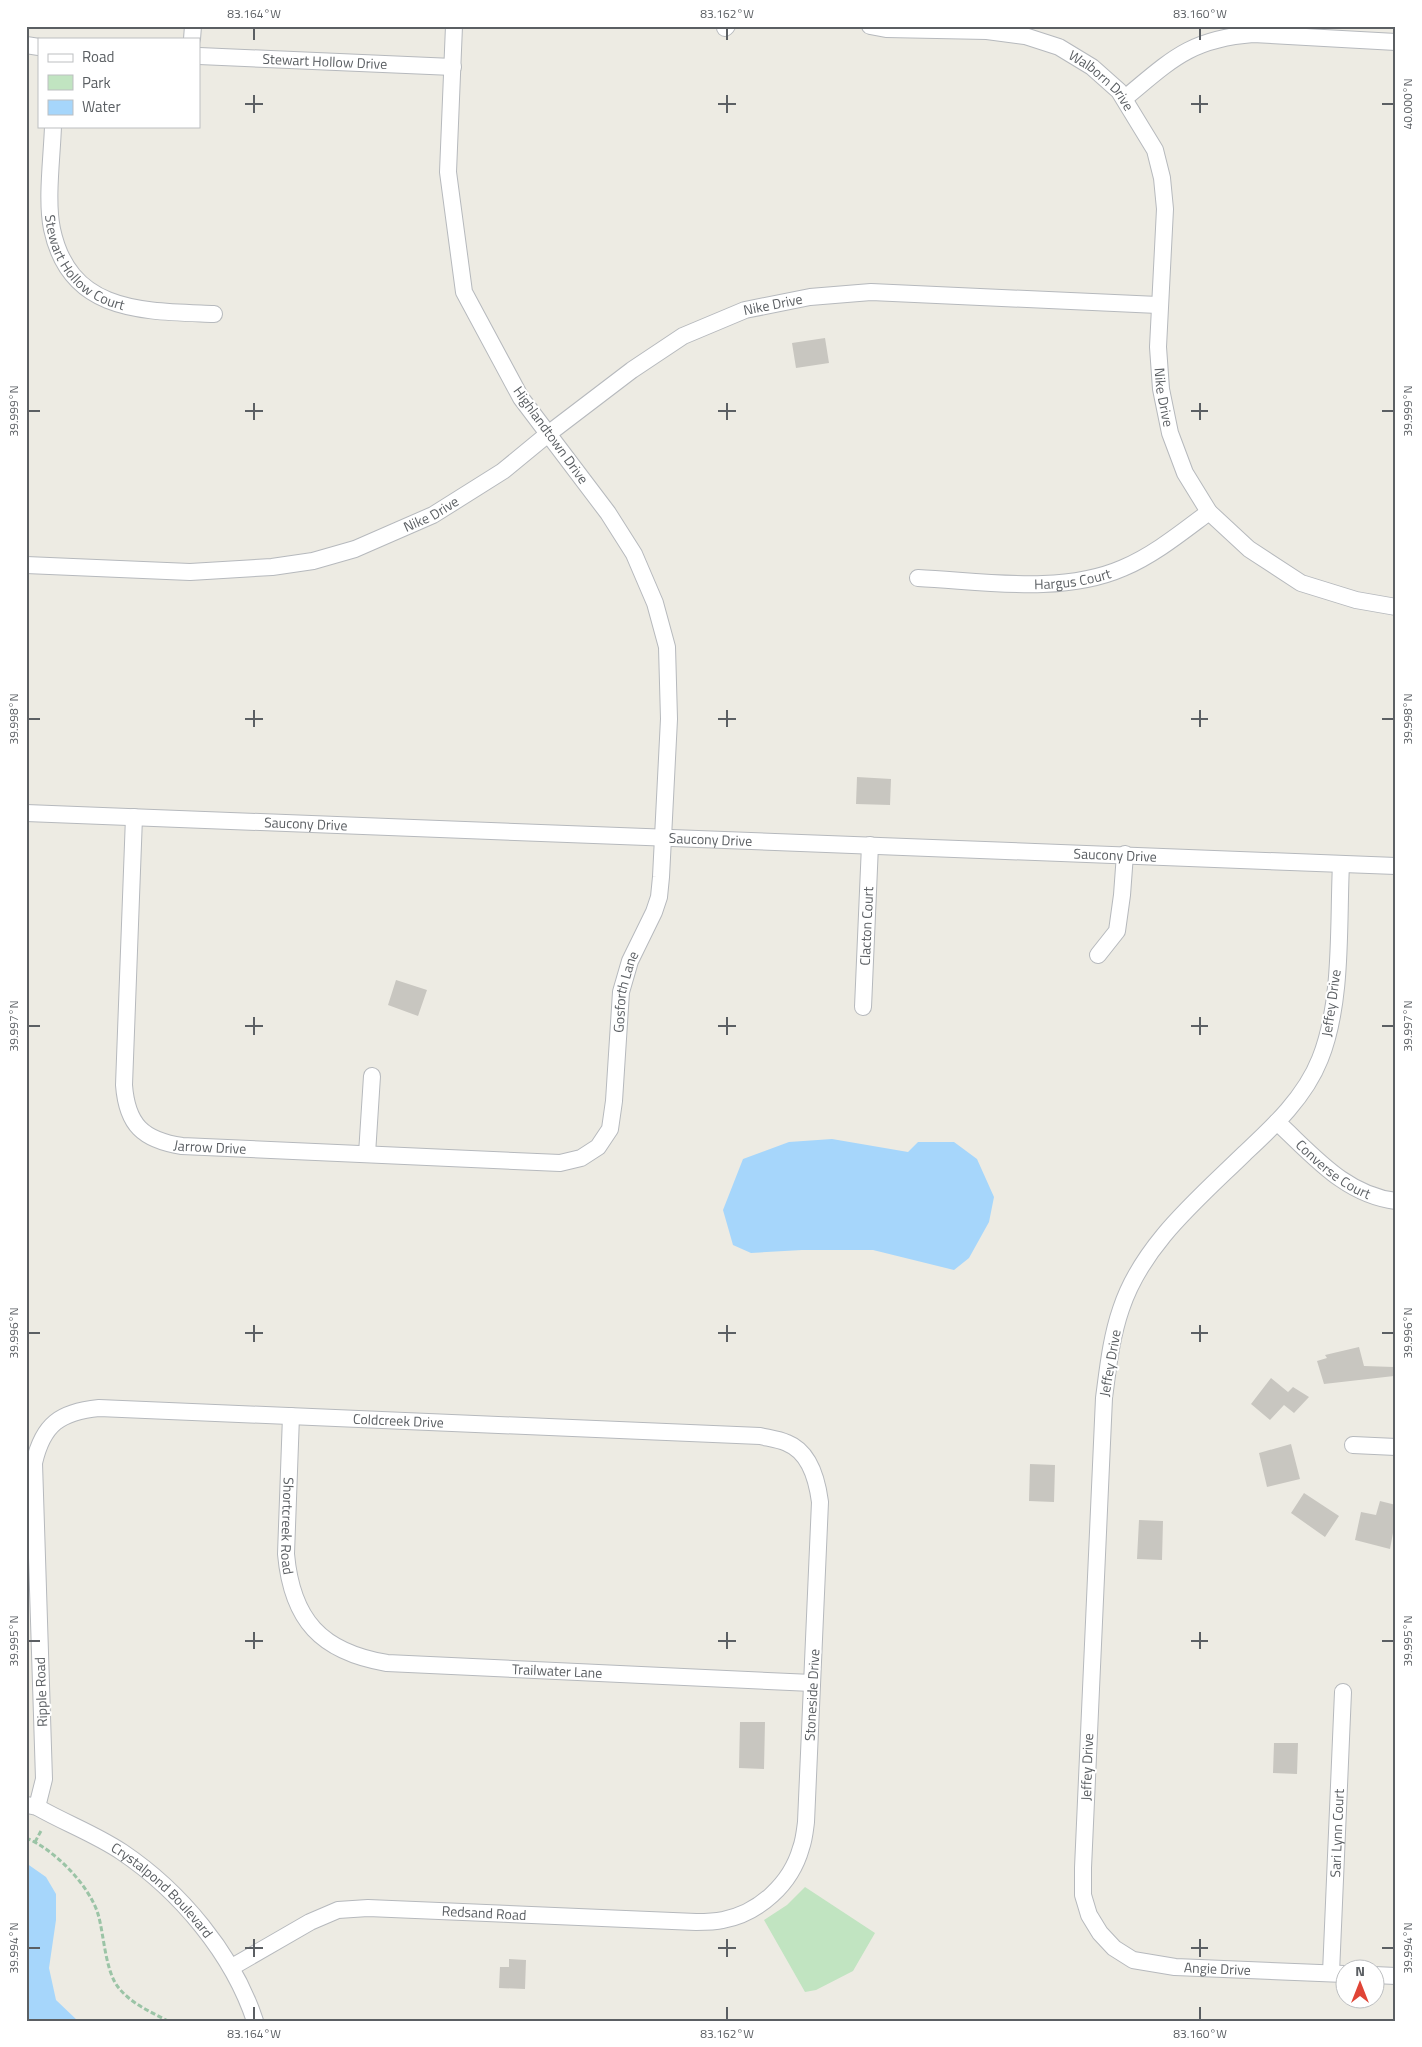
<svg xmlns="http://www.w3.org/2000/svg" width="1422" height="2047" font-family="'Titillium Web',sans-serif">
<rect width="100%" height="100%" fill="#edebe3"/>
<path fill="#c1e4c1" d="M 805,1887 L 875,1933 L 853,1971 L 816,1990 L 805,1992 L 764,1920 L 787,1905 Z"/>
<path fill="#a6d6fb" d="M 832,1139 L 908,1152 L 918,1142 L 954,1142 L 977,1159 L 994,1197 L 989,1222 L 969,1258 L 954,1270 L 873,1250 L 802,1250 L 751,1253 L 733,1245 L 723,1210 L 743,1159 L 789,1142 Z
M 26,1863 L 46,1877 L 56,1894 L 56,1920 L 49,1968 L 56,2000 L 78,2021 L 26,2021 Z"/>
<path fill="#c8c6c0" d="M 825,338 L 829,363 L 796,368 L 792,343 Z
M 857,777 L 891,779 L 890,805 L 856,804 Z
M 396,980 L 427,990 L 418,1016 L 388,1005 Z
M 1359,1347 L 1364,1366 L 1394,1367 L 1394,1376 L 1324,1384 L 1317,1361 L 1327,1358 L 1325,1355 Z
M 1271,1378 L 1288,1392 L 1293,1387 L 1309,1397 L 1294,1413 L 1284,1405 L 1270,1420 L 1251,1404 Z
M 1291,1444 L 1300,1479 L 1267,1487 L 1259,1453 Z
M 1030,1464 L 1055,1465 L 1054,1502 L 1029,1501 Z
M 1304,1493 L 1339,1516 L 1325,1537 L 1291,1513 Z
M 1380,1501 L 1396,1505 L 1396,1517 L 1390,1549 L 1355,1540 L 1361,1512 L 1376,1515 Z
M 1139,1520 L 1163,1521 L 1162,1560 L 1137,1559 Z
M 740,1722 L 765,1722 L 764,1769 L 739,1768 Z
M 1274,1743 L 1298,1743 L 1297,1774 L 1273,1773 Z
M 509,1959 L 526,1960 L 525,1989 L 499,1988 L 500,1967 L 509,1967 Z"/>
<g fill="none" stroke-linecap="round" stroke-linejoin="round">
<defs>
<g id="minor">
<path id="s1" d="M 870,26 L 886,29 L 987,31 L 1025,36 L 1059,47 L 1092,67 L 1119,91 L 1155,150 L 1162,178 L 1165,209 L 1158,347 L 1161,389 L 1170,433 L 1185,473 L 1209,512 L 1249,549 L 1301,583 L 1356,600 L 1396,607"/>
<path d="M 725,28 L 727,26"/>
<path d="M 192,39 L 193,26"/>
<path d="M 26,45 L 39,47"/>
<path id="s2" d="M 199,56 L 453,67"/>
<path d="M 1125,98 C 1171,60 1190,39 1253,34 L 1396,42"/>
<path id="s3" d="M 53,126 C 52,157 46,200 52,229 C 70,314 144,311 214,314"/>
<path id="s4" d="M 26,565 L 190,572 L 272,567 L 313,561 L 355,549 L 433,515 L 503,471 L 548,434 L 632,370 L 683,336 L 745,310 L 810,297 L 871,292 L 1158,305"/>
<path id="s5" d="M 918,578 C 983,581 1061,595 1123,568 C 1154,555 1182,532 1209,512"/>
<path id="s6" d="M 26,813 L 1396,866"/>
<path id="s7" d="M 134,817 L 124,1085 C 127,1125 143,1140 182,1146 L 560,1163 L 581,1158 L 598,1147 L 610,1129 L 614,1101 L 621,992 L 630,961 L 654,912 L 659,897 L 661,877 L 669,719 L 667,647 L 655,603 L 634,554 L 608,513 L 521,398 L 464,292 L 448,172 L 454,26"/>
<path id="s8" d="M 1341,864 C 1338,925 1343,1002 1320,1059 C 1305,1097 1274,1126 1245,1153 C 1198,1199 1142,1245 1121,1309 C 1111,1338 1108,1368 1104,1398 L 1083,1868 L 1083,1895 L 1089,1915 L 1100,1933 L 1114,1948 L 1133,1960 L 1175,1967 L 1344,1974"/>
<path d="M 1098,955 L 1117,931 L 1122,895 L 1125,854"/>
<path id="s9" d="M 863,1007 L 870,845"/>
<path id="s10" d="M 1277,1122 C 1313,1155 1345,1195 1396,1201"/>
<path d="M 367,1154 L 372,1076"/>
<path id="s11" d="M 291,1416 L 286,1554 C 292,1620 321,1652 387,1663 L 812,1683"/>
<path d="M 1353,1445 L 1396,1447"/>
<path id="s12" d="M 27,1805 L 37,1807 C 65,1823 95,1834 122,1852 C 180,1891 233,1954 255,2021"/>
<path id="s13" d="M 37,1807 L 44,1779 L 34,1463 C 43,1424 60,1412 99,1408 L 760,1436 C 768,1438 778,1439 787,1443 C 810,1452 817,1479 820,1502 L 806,1822 C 805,1830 804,1840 801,1848 C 791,1884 759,1913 723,1920 C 714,1922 705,1922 696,1922 L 368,1908 L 338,1910 L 310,1922 L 232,1967"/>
<path id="s14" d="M 1331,1973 L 1343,1692"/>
<path d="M 1374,1975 L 1396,1976"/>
</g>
</defs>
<use href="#minor" stroke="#b6b9bd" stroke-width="18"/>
<path stroke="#9bc4a6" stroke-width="3" stroke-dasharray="5 2.5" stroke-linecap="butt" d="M 26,1838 C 54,1849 89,1885 98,1914 C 104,1934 105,1970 118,1987 C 130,2003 151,2012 168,2021
M 35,1842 L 42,1829"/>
<use href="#minor" stroke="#fff" stroke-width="16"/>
</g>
<path fill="none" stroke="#5b5f63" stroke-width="2" d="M 254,28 L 254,40M 727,28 L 727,40M 1200,28 L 1200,40M 254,95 L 254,113M 727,95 L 727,113M 1200,95 L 1200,113M 245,104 L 263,104M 718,104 L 736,104M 1191,104 L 1208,104M 1382,104 L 1394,104M 254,403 L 254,420M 727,403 L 727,420M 1200,403 L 1200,420M 28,411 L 40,411M 245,411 L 263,411M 718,411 L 736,411M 1191,411 L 1208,411M 1382,411 L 1394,411M 254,710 L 254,727M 727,710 L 727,727M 1200,710 L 1200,727M 28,719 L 40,719M 245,719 L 263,719M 718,719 L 736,719M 1191,719 L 1208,719M 1382,719 L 1394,719M 254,1017 L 254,1035M 727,1017 L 727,1035M 1200,1017 L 1200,1035M 28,1026 L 40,1026M 245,1026 L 263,1026M 718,1026 L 736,1026M 1191,1026 L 1208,1026M 1382,1026 L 1394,1026M 254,1325 L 254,1342M 727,1325 L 727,1342M 1200,1325 L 1200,1342M 28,1333 L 40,1333M 245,1333 L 263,1333M 718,1333 L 736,1333M 1191,1333 L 1208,1333M 1382,1333 L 1394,1333M 254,1632 L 254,1649M 727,1632 L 727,1649M 1200,1632 L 1200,1649M 28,1641 L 40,1641M 245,1641 L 263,1641M 718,1641 L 736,1641M 1191,1641 L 1208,1641M 1382,1641 L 1394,1641M 254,1939 L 254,1957M 727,1939 L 727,1957M 1200,1939 L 1200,1957M 28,1948 L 40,1948M 245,1948 L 263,1948M 718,1948 L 736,1948M 1191,1948 L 1208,1948M 1382,1948 L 1394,1948M 254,2007 L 254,2020M 727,2007 L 727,2020M 1200,2007 L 1200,2020"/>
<g text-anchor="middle" stroke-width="4" stroke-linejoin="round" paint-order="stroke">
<g font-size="14" fill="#5b5f63" stroke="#fff">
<text dy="5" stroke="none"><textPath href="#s2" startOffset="126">Stewart Hollow Drive</textPath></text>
<text dy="5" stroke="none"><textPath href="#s1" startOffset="246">Walborn Drive</textPath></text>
<text dy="5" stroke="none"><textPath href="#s3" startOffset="152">Stewart Hollow Court</textPath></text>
<text dy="5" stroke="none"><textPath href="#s4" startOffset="820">Nike Drive</textPath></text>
<text dy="5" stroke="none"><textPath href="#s1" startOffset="584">Nike Drive</textPath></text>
<text transform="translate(551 435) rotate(54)" y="5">Highlandtown Drive</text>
<text dy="5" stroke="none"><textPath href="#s4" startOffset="415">Nike Drive</textPath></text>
<text dy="5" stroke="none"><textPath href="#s5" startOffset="155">Hargus Court</textPath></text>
<text dy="5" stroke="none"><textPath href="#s6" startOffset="280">Saucony Drive</textPath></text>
<text dy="5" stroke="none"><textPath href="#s6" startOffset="685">Saucony Drive</textPath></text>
<text dy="5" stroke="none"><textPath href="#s6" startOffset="1090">Saucony Drive</textPath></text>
<text dy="5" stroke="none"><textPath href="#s9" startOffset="81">Clacton Court</textPath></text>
<text dy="5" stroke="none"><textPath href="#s7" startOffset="942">Gosforth Lane</textPath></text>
<text transform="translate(1331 1003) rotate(-82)" y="5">Jeffey Drive</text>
<text dy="5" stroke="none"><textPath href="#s7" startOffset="390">Jarrow Drive</textPath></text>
<text dy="5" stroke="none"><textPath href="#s10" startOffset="74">Converse Court</textPath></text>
<text transform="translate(1110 1363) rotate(-80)" y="5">Jeffey Drive</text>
<text dy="5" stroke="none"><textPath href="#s13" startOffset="738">Coldcreek Drive</textPath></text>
<text dy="5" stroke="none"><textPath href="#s11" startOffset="110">Shortcreek Road</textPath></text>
<text dy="5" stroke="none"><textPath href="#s11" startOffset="472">Trailwater Lane</textPath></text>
<text transform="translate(41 1692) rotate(-92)" y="5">Ripple Road</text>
<text transform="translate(812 1695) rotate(-87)" y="5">Stoneside Drive</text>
<text transform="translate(1087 1767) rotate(-88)" y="5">Jeffey Drive</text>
<text dy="5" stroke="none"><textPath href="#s14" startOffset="140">Sari Lynn Court</textPath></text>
<text dy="5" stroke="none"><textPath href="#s12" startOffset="162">Crystalpond Boulevard</textPath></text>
<text transform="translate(484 1913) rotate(3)" y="5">Redsand Road</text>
<text dy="5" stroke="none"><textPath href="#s8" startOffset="1278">Angie Drive</textPath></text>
</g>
</g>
<rect width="1422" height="2047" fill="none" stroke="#ffffff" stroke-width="55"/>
<rect x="38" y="38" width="162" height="90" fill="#ffffff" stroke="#bdbfc1"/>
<rect x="48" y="54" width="25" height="8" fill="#ffffff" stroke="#bdbfc1"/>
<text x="82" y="62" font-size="15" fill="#5b5f63">Road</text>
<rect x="48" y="75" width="25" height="15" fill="#c1e4c1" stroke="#bdbfc1"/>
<text x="82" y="88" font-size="15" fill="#5b5f63">Park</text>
<rect x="48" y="100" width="25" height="15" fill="#a6d6fb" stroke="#bdbfc1"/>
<text x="82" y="112" font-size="15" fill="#5b5f63">Water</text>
<g transform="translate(1360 1984)"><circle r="24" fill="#ffffff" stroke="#bdbfc1"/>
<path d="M0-4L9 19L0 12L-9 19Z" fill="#e04436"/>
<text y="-8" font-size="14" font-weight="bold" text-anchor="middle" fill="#5b5f63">N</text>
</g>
<rect x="28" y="28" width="1366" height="1992" fill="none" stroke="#5b5f63" stroke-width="2"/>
<g font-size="12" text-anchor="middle" fill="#5b5f63">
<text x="254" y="18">83.164°W</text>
<text x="727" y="18">83.162°W</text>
<text x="1200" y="18">83.160°W</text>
<text transform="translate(1408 104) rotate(-90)" y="4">40.000°N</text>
<text transform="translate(14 411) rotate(-90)" y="4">39.999°N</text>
<text transform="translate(1408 411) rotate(-90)" y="4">39.999°N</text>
<text transform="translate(14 719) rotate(-90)" y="4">39.998°N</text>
<text transform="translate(1408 719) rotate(-90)" y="4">39.998°N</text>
<text transform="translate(14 1026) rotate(-90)" y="4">39.997°N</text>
<text transform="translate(1408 1026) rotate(-90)" y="4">39.997°N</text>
<text transform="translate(14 1333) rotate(-90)" y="4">39.996°N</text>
<text transform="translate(1408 1333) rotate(-90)" y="4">39.996°N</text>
<text transform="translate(14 1641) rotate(-90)" y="4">39.995°N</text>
<text transform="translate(1408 1641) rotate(-90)" y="4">39.995°N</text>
<text transform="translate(14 1948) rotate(-90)" y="4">39.994°N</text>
<text transform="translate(1408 1948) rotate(-90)" y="4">39.994°N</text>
<text x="254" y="2038">83.164°W</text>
<text x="727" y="2038">83.162°W</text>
<text x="1200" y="2038">83.160°W</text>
</g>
</svg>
